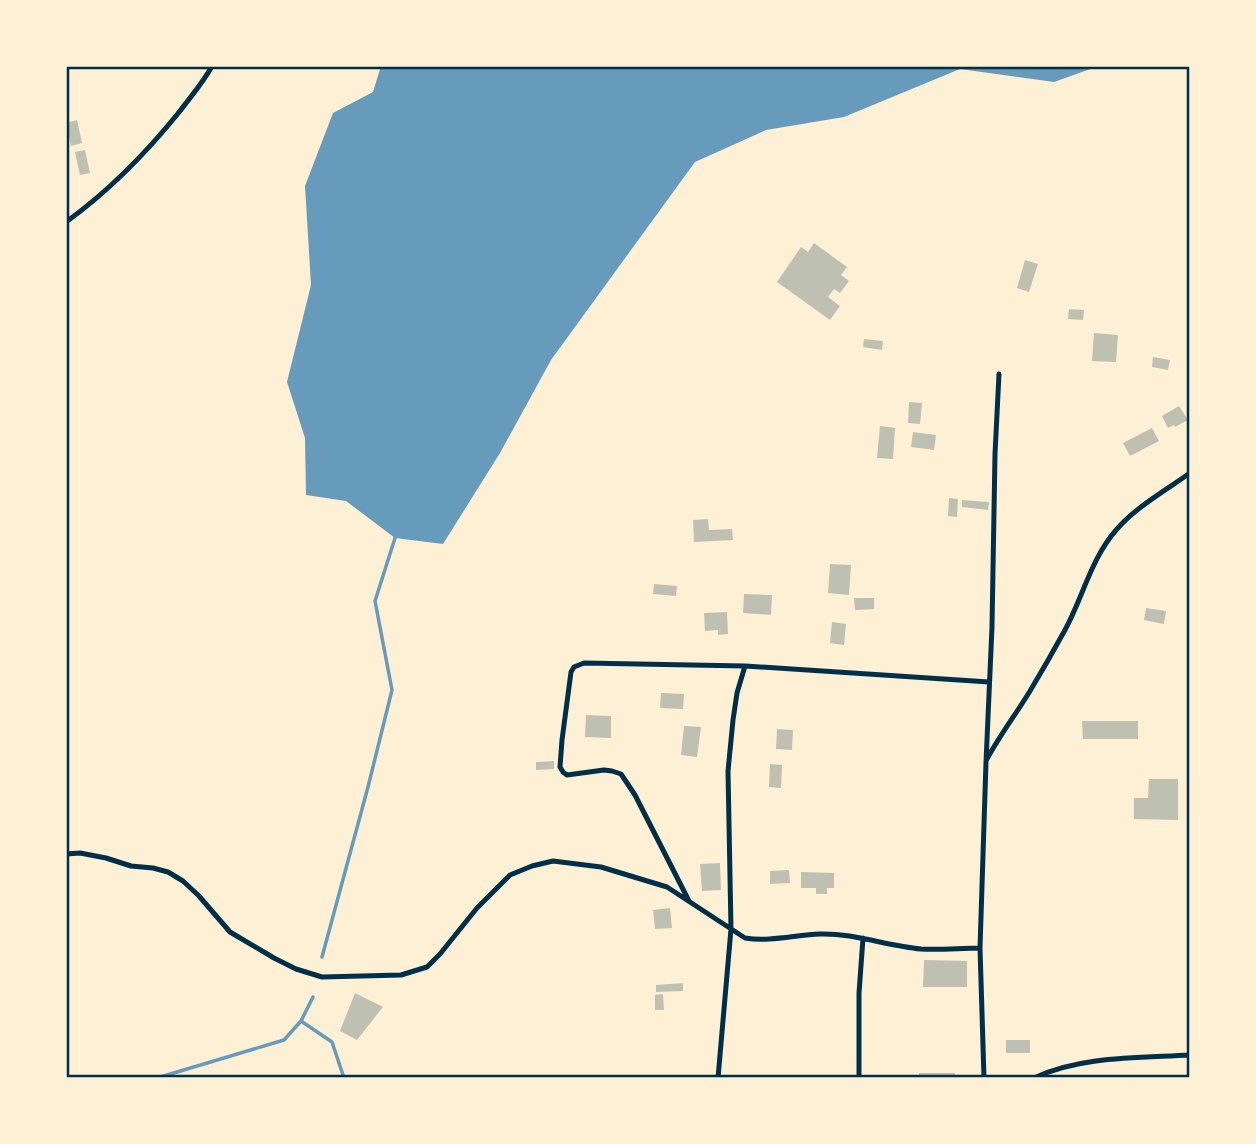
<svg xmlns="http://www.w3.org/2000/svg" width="1256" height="1144" font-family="'DM Sans',sans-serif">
<rect width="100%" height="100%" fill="#fdf0d5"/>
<path fill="#669bbc" d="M 381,66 L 1096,66 L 1096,67 L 1054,82 L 960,69 L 844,117 L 766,130 L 695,162 L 551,360 L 500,453 L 443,544 L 395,538 L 346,501 L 306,495 L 305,438 L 287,382 L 311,285 L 305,186 L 333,113 L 373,92 Z"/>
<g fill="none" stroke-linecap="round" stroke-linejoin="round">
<path stroke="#669bbc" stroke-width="3.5" d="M 322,957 L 368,787 L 392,690 L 375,601 L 396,535
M 301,1021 L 332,1042 L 344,1078
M 157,1078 L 284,1040 L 301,1021 L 313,997"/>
</g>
<path fill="#bec0b2" d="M 77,120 L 82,143 L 71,146 L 66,123 Z
M 85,150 L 90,173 L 80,175 L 75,152 Z
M 814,243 L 847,267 L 841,275 L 849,281 L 840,293 L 834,289 L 828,297 L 840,306 L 830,320 L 777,282 L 801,247 L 808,252 Z
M 1025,260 L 1038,264 L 1029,292 L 1017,288 Z
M 1069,309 L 1084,310 L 1083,320 L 1068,319 Z
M 1094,333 L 1118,335 L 1116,362 L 1092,361 Z
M 864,339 L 883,341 L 882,350 L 863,347 Z
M 1153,357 L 1170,360 L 1168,370 L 1152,367 Z
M 909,402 L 922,403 L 920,424 L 908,423 Z
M 1179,406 L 1188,420 L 1175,427 L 1174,425 L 1168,428 L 1162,416 Z
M 880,426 L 895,428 L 893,459 L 877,458 Z
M 1152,428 L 1159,441 L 1130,456 L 1123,443 Z
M 913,432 L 936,435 L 934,450 L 911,447 Z
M 949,498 L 958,499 L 957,517 L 948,516 Z
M 962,500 L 989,502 L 988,510 L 962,507 Z
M 708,519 L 709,530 L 732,529 L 733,540 L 694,542 L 693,520 Z
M 830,564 L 851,565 L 849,595 L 828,593 Z
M 654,584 L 677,586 L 676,596 L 653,594 Z
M 744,594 L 772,595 L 771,615 L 743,613 Z
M 854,598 L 874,598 L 874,609 L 855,610 Z
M 1146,608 L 1166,611 L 1164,624 L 1144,620 Z
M 727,612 L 728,634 L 718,635 L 718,630 L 705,631 L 704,613 Z
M 832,622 L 846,624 L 844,645 L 830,643 Z
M 661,693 L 684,694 L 683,709 L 660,708 Z
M 586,715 L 611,716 L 611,738 L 585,737 Z
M 1082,721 L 1138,721 L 1138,739 L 1083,739 Z
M 684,726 L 701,727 L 697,757 L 681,755 Z
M 777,729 L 793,730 L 792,750 L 776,749 Z
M 554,761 L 554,769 L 536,770 L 536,762 Z
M 770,764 L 782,765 L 781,788 L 769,787 Z
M 1149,779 L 1178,779 L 1178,820 L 1134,819 L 1134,798 L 1148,798 Z
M 720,863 L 721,890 L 702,891 L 700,864 Z
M 789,870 L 790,883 L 770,884 L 770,871 Z
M 801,872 L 834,873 L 834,888 L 827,888 L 827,894 L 816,894 L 816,888 L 801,888 Z
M 670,908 L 672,928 L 655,929 L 653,910 Z
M 924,960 L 967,961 L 967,987 L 923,987 Z
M 683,983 L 683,991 L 656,992 L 656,985 Z
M 355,993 L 383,1007 L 357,1040 L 340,1031 Z
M 663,994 L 664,1010 L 655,1010 L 655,995 Z
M 1006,1040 L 1030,1040 L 1030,1053 L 1006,1053 Z
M 919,1073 L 955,1073 L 955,1078 L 919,1078 Z"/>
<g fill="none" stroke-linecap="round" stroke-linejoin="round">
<path stroke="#003049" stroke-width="5" d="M 66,222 C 109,191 147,152 180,111 C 191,96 203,83 212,66
M 987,759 C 1000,735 1016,714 1030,691 C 1042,671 1054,650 1065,630 C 1083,597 1091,558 1117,529 C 1136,507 1166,490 1190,473
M 66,854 L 80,853 L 106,858 L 131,866 L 153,868 L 168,872 L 183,881 L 199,896 L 230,932 L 274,958 L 296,969 L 322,977 L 401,975 L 427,967 L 440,954 L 477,908 L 510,875 L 532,866 L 553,861 L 601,867 L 667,887 L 745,938 C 770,942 795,935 820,934 C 854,933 887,946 921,949 C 941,950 961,948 980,948
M 689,901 L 635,795 L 621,774 L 612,771 L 604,770 L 567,775 L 563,772 L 560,767 L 562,740 L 571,672 L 574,667 L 584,663 L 745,666
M 718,1078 L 731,929 L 728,771 L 733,720 L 737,693 L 745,666 L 989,682
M 859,1078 L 859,993 L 863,938
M 984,1078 L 980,948 L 986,762 L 992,627 L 995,454 L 999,374
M 1034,1078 C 1080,1056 1139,1058 1190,1055"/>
</g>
<rect width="1256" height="1144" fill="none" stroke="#fdf0d5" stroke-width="136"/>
<rect x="68" y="68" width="1120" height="1008" fill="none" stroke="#003049" stroke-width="2.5"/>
</svg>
